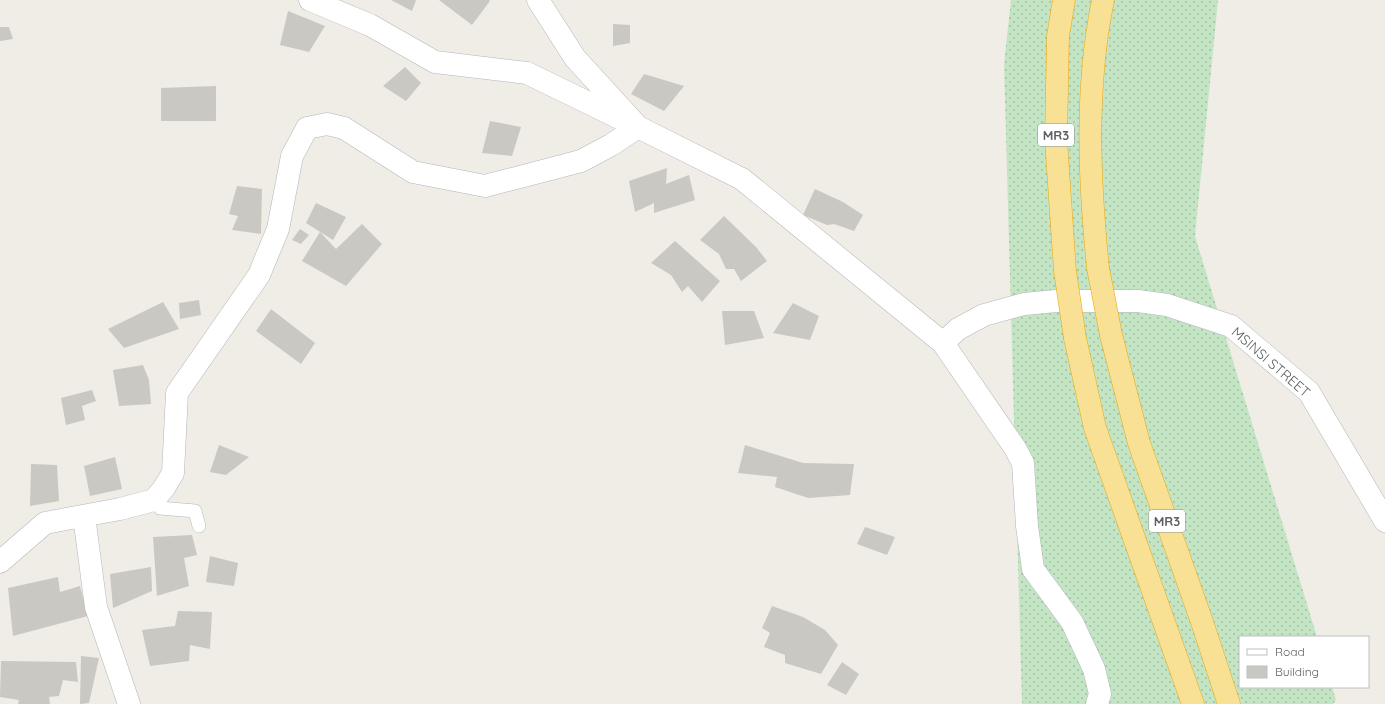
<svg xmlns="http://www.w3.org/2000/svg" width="1385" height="704" font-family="Quicksand,sans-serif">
<defs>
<pattern id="grass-dots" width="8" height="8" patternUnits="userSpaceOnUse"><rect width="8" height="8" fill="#c4e5c4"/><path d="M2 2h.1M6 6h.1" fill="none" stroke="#a2bda3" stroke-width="1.8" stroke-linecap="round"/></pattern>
</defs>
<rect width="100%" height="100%" fill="#efede6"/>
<path fill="url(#grass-dots)" d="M 1011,0 L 1218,0 L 1195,236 L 1317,637 L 1240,637 L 1240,687 L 1332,687 L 1336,700 L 1333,704 L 1022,704 L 1004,64 Z"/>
<path fill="#cac8c2" d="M 391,0 L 416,0 L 412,11 Z
M 439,0 L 489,0 L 490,1 L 472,25 Z
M 288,11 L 325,26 L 309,52 L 280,45 Z
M 613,24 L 630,25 L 630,43 L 613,46 Z
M 0,27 L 9,27 L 13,39 L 0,41 Z
M 405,67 L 421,83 L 406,101 L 383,86 Z
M 644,74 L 684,86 L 664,111 L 631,94 Z
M 216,86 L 216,121 L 161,121 L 161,88 Z
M 490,121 L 521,127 L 512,156 L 482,153 Z
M 667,168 L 666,184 L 689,175 L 695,200 L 654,213 L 654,203 L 635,212 L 629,181 Z
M 237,186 L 262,189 L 261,234 L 232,230 L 238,216 L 229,214 Z
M 815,189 L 843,202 L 863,215 L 854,231 L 834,224 L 827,225 L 803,215 Z
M 316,203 L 346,217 L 333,240 L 306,223 Z
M 724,216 L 756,247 L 767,261 L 741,281 L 734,269 L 726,269 L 719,254 L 700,240 Z
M 362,224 L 382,244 L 346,286 L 302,261 L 320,232 L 336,249 Z
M 300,229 L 309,235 L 301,244 L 292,240 Z
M 675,241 L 720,281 L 702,302 L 688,286 L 682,292 L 671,275 L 651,263 Z
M 199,300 L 201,315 L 180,319 L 179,303 Z
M 163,302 L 179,329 L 124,348 L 108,329 Z
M 793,303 L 819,316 L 810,340 L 773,333 Z
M 271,309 L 315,343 L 301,364 L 256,331 Z
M 722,311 L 754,311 L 764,338 L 725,345 Z
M 143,365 L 149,380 L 151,404 L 119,406 L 113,370 Z
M 92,390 L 96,401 L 82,406 L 85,420 L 66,425 L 61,398 Z
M 219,445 L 249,457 L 226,475 L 210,472 Z
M 745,445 L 803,463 L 854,464 L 850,495 L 808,498 L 775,487 L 777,477 L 738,473 Z
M 115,457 L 122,489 L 90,496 L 84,466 Z
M 31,464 L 57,465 L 59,501 L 30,506 Z
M 865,527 L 895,537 L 887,555 L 857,544 Z
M 192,535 L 197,555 L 184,558 L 189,586 L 157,596 L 153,537 Z
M 210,556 L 238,563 L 234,586 L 206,582 Z
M 151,567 L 152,591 L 113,608 L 110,574 Z
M 58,577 L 60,592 L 80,586 L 88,616 L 13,636 L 8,588 Z
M 772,606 L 803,617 L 825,630 L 838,645 L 821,674 L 785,663 L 785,655 L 764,647 L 770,633 L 762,628 Z
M 178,611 L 212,612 L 210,649 L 190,645 L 189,661 L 150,666 L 142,630 L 175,626 Z
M 81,656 L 99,658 L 89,703 L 80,704 Z
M 1,661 L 76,662 L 78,682 L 63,680 L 59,696 L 49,697 L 50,704 L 18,704 L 19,700 L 0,697 Z
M 842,662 L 859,674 L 846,695 L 827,685 Z"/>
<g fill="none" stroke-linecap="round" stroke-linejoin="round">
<defs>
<path id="service" d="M 154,500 L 160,508 L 195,511 L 199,526"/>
<path id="minor" d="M 310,0 L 370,25 L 435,62 L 527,73 L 638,127 L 742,179 L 943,343 L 1015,448 L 1023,463 L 1027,526 L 1033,569 L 1072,622 L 1094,669 L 1100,694 L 1097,704
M 943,343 L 958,329 L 984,315 L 1024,304 L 1056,301 L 1138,301 L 1167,305 L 1231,326 L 1309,392 L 1385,521
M 84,516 L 96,607 L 129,704
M 0,562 L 45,523 L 120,509 L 154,500 L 164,488 L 173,473 L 177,393 L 259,275 L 278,229 L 292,156 L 307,128 L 327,124 L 344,128 L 413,172 L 485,186 L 581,161 L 611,145 L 638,127 L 575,58 L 538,0"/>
<path id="motorway" d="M 1064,0 L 1058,36 L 1056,140 L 1065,271
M 1098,268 C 1089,179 1085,88 1103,0
M 1111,335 L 1139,443 L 1202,622 L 1229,704
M 1075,338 L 1095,428 L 1193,704"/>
</defs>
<use href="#service" stroke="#b3b6ba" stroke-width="14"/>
<use href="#minor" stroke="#b3b6ba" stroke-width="23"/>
<use href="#motorway" stroke="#e9a70c" stroke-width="23"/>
<use href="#service" stroke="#fff" stroke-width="13"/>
<use href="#minor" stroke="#fff" stroke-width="22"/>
<use href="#motorway" stroke="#f8e094" stroke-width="22"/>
<defs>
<path id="motorway-bridge" d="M 1098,268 L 1111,335
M 1065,271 L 1075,338"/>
</defs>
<use href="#motorway-bridge" stroke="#e9a70c" stroke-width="23" stroke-linecap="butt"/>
<use href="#motorway-bridge" stroke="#f8e094" stroke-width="22"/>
</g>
<g text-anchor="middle" stroke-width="3.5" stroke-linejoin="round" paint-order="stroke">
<g fill="#fff" stroke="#8e9093" stroke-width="1">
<rect x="1038" y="124" width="36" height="22" rx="3"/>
<rect x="1149" y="510" width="36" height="22" rx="3"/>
</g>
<g font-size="13" font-weight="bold" fill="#5d6165">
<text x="1056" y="140">MR3</text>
<text x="1167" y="526">MR3</text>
</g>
<g font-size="14" fill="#5d6165" stroke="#fff">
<text transform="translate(1271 362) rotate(41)" y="5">MSINSI STREET</text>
</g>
</g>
<rect x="1239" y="636" width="130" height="52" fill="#ffffff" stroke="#bec0c1"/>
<rect x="1247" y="649" width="20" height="6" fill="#ffffff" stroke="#bec0c1"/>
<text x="1275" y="656" font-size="12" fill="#5d6165">Road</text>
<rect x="1247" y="666" width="20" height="12" fill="#cac8c2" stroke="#bec0c1"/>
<text x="1275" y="676" font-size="12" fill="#5d6165">Building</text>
</svg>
